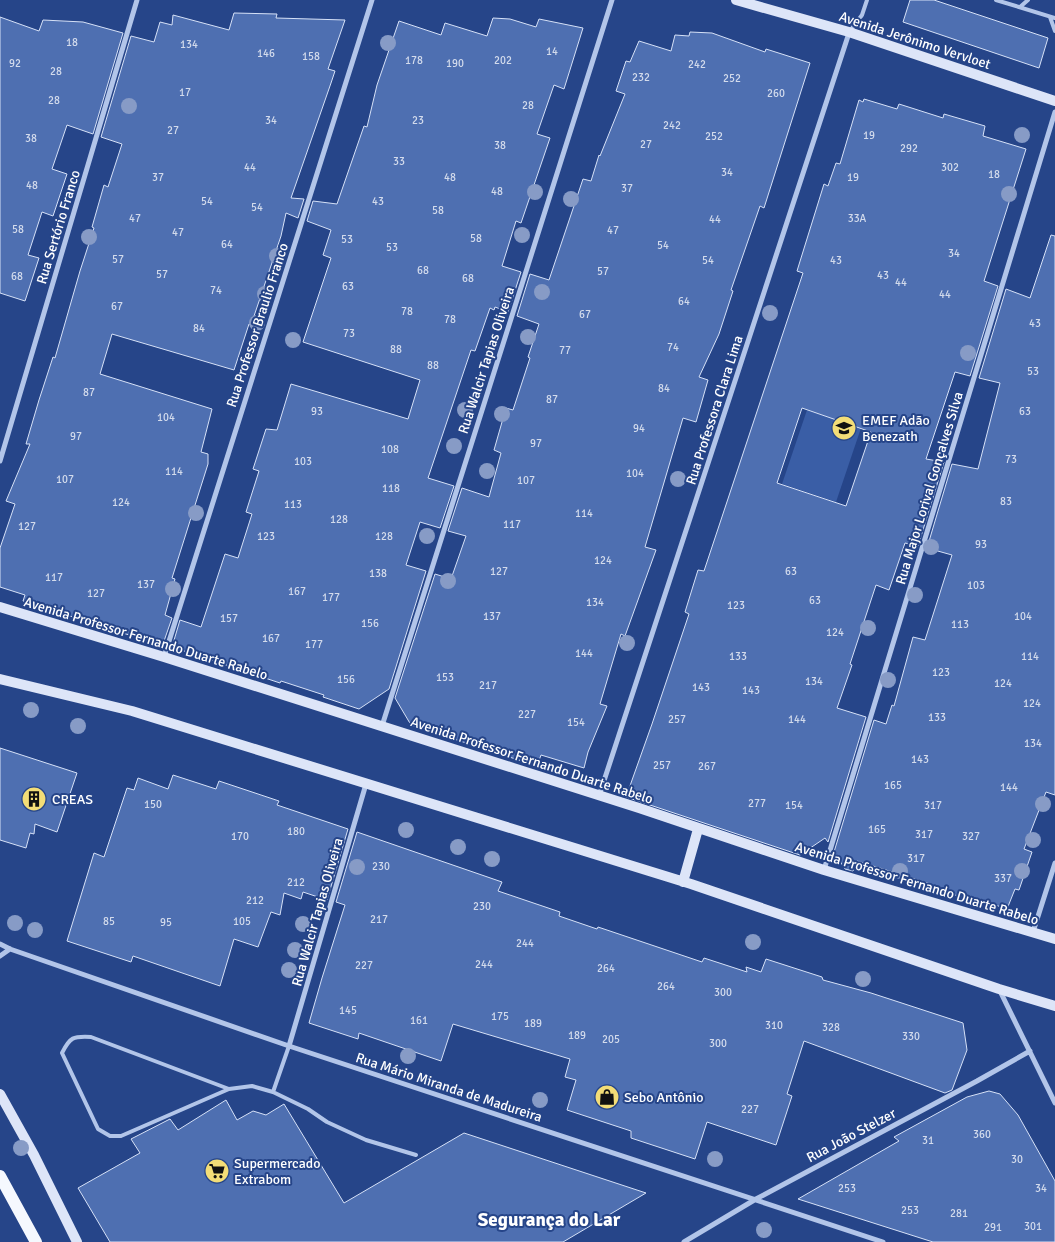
<svg xmlns="http://www.w3.org/2000/svg" width="1055" height="1242" font-family="Signika,sans-serif">
<rect width="100%" height="100%" fill="#264589"/>
<path fill="#3a5ea6" d="M 807,410 L 861,428 L 836,502 L 782,484 Z"/>
<path fill="#4e6fb1" stroke="#d6e1f7" fill-rule="evenodd" d="M 910,0 L 934,0 L 1048,38 L 1039,68 L 903,22 Z
M 234,13 L 277,14 L 276,18 L 345,20 L 328,69 L 335,71 L 331,83 L 291,198 L 304,199 L 298,218 L 286,213 L 281,236 L 251,325 L 249,324 L 234,370 L 112,334 L 100,374 L 212,409 L 201,452 L 208,454 L 208,464 L 172,578 L 175,579 L 165,615 L 172,618 L 163,644 L 152,640 L 151,642 L 23,601 L 25,595 L 0,587 L 0,548 L 15,504 L 6,501 L 30,444 L 26,444 L 39,400 L 53,357 L 55,358 L 80,271 L 94,228 L 92,227 L 104,185 L 108,187 L 122,144 L 101,137 L 131,36 L 154,42 L 160,22 L 172,25 L 173,15 L 229,30 Z
M 0,17 L 39,31 L 43,20 L 83,22 L 123,33 L 93,134 L 67,125 L 52,169 L 67,174 L 53,216 L 42,212 L 28,255 L 39,258 L 25,301 L 0,293 Z
M 493,18 L 510,19 L 536,27 L 539,19 L 583,28 L 564,89 L 554,85 L 537,134 L 550,138 L 521,223 L 516,221 L 502,266 L 521,272 L 508,312 L 495,307 L 494,310 L 490,308 L 475,351 L 471,350 L 428,478 L 454,486 L 440,528 L 420,522 L 406,565 L 426,571 L 389,689 L 359,709 L 323,697 L 324,695 L 281,681 L 280,683 L 172,647 L 180,620 L 201,627 L 225,554 L 238,558 L 252,514 L 246,512 L 259,471 L 253,469 L 266,429 L 277,430 L 291,384 L 408,419 L 420,380 L 303,342 L 331,258 L 323,255 L 331,230 L 307,221 L 313,201 L 337,204 L 364,126 L 367,127 L 377,85 L 399,21 L 441,35 L 445,23 L 487,36 Z
M 690,32 L 712,33 L 765,52 L 766,49 L 810,63 L 764,208 L 760,206 L 731,290 L 733,291 L 719,334 L 699,377 L 708,380 L 696,422 L 683,418 L 645,547 L 656,550 L 625,636 L 621,634 L 600,704 L 607,706 L 588,752 L 584,768 L 541,755 L 537,766 L 411,725 L 395,698 L 435,574 L 451,579 L 466,536 L 448,531 L 462,488 L 489,497 L 501,453 L 494,450 L 506,408 L 513,410 L 530,358 L 528,357 L 539,324 L 517,316 L 530,274 L 549,280 L 583,179 L 591,181 L 599,155 L 600,156 L 625,94 L 616,91 L 626,61 L 630,62 L 639,41 L 671,51 L 675,35 L 689,36 Z
M 864,99 L 897,109 L 899,104 L 943,118 L 944,114 L 985,126 L 983,136 L 1026,149 L 984,281 L 998,286 L 970,376 L 955,372 L 926,459 L 944,462 L 918,546 L 905,543 L 889,590 L 876,585 L 850,664 L 852,665 L 837,708 L 866,717 L 828,842 L 825,838 L 800,855 L 626,797 L 652,724 L 689,614 L 685,612 L 698,570 L 704,571 L 803,273 L 797,271 L 824,184 L 828,186 L 836,163 L 840,164 L 859,100 L 863,102 ZM 802,408 L 871,432 L 846,506 L 777,483 Z
M 1051,235 L 1055,236 L 1055,795 L 1046,792 L 1024,849 L 1032,852 L 1019,890 L 1015,889 L 1007,909 L 975,898 L 974,901 L 930,887 L 931,884 L 857,861 L 853,871 L 845,869 L 834,852 L 874,720 L 886,724 L 892,705 L 894,706 L 913,637 L 925,640 L 952,555 L 927,548 L 952,464 L 978,469 L 1000,383 L 979,378 L 1006,289 L 1030,298 Z
M 0,748 L 77,773 L 57,832 L 35,824 L 34,834 L 30,833 L 26,848 L 0,840 Z
M 173,775 L 216,789 L 219,781 L 279,801 L 277,805 L 348,829 L 327,900 L 303,892 L 301,899 L 284,893 L 280,915 L 271,912 L 258,947 L 234,939 L 220,986 L 133,956 L 131,962 L 67,941 L 94,853 L 104,857 L 127,788 L 134,790 L 138,778 L 168,789 Z
M 357,832 L 502,882 L 498,891 L 560,912 L 559,916 L 597,929 L 598,927 L 702,962 L 704,958 L 747,972 L 746,967 L 761,972 L 766,959 L 822,977 L 823,980 L 871,993 L 963,1023 L 967,1050 L 952,1090 L 945,1093 L 804,1041 L 787,1094 L 792,1096 L 776,1145 L 707,1122 L 695,1159 L 631,1138 L 631,1131 L 567,1110 L 576,1080 L 565,1077 L 570,1059 L 453,1024 L 441,1061 L 359,1033 L 358,1039 L 309,1023 L 322,978 L 345,905 L 336,902 Z
M 989,1091 L 1000,1094 L 1018,1115 L 1055,1181 L 1055,1242 L 933,1242 L 798,1199 L 899,1141 L 894,1137 L 967,1097 Z
M 226,1100 L 237,1120 L 253,1111 L 266,1115 L 284,1104 L 344,1203 L 464,1133 L 646,1193 L 563,1242 L 110,1242 L 78,1188 L 140,1153 L 131,1139 L 170,1119 L 178,1130 Z"/>
<g fill="none" stroke-linecap="round" stroke-linejoin="round">
<path stroke="#b2c5e9" stroke-width="4" d="M 996,0 L 1055,18
M 1020,7 L 1028,0
M 1050,17 L 1055,31
M 850,31 L 862,15 L 867,0
M 229,1089 L 91,1037 C 73,1036 70,1037 62,1053 L 98,1129 L 110,1136 L 121,1136 L 229,1089 L 252,1086 L 273,1092 L 289,1046
M 273,1092 L 308,1109 L 327,1122 L 366,1140 L 416,1155"/>
<path stroke="#b2c5e9" stroke-width="5" d="M 0,461 L 137,0
M 164,657 L 372,0
M 382,726 L 612,0
M 599,796 L 849,33
M 824,870 L 1055,112
M 1033,932 L 1055,863
M 0,944 L 10,949 L 289,1046 L 883,1242
M 0,956 L 10,949
M 999,989 L 1055,1103
M 289,1046 L 366,784
M 684,1242 L 756,1199 L 977,1081 L 1030,1051"/>
<path stroke="#dde5f8" stroke-width="10" d="M 736,0 L 849,32 L 1055,101
M 0,607 L 164,657 L 639,808 L 824,870 L 1055,939
M 0,679 L 132,711 L 691,884 L 999,989 L 1055,1006
M 683,882 L 698,829
M 0,1094 L 34,1155 L 77,1242"/>
<path stroke="#f5f8fe" stroke-width="12" d="M 0,1176 L 36,1242"/>
</g>
<g fill="#879bc6">
<circle cx="388" cy="43" r="8"/>
<circle cx="129" cy="106" r="8"/>
<circle cx="1022" cy="135" r="8"/>
<circle cx="535" cy="192" r="8"/>
<circle cx="1009" cy="194" r="8"/>
<circle cx="571" cy="199" r="8"/>
<circle cx="522" cy="235" r="8"/>
<circle cx="89" cy="237" r="8"/>
<circle cx="277" cy="256" r="8"/>
<circle cx="542" cy="292" r="8"/>
<circle cx="265" cy="294" r="8"/>
<circle cx="770" cy="313" r="8"/>
<circle cx="257" cy="323" r="8"/>
<circle cx="528" cy="337" r="8"/>
<circle cx="293" cy="340" r="8"/>
<circle cx="968" cy="353" r="8"/>
<circle cx="465" cy="410" r="8"/>
<circle cx="502" cy="414" r="8"/>
<circle cx="454" cy="446" r="8"/>
<circle cx="487" cy="471" r="8"/>
<circle cx="678" cy="479" r="8"/>
<circle cx="196" cy="513" r="8"/>
<circle cx="427" cy="536" r="8"/>
<circle cx="931" cy="547" r="8"/>
<circle cx="448" cy="581" r="8"/>
<circle cx="173" cy="589" r="8"/>
<circle cx="915" cy="595" r="8"/>
<circle cx="868" cy="628" r="8"/>
<circle cx="627" cy="643" r="8"/>
<circle cx="888" cy="680" r="8"/>
<circle cx="31" cy="710" r="8"/>
<circle cx="78" cy="726" r="8"/>
<circle cx="1043" cy="804" r="8"/>
<circle cx="406" cy="830" r="8"/>
<circle cx="1033" cy="840" r="8"/>
<circle cx="458" cy="847" r="8"/>
<circle cx="492" cy="859" r="8"/>
<circle cx="357" cy="867" r="8"/>
<circle cx="900" cy="871" r="8"/>
<circle cx="1022" cy="871" r="8"/>
<circle cx="15" cy="923" r="8"/>
<circle cx="303" cy="924" r="8"/>
<circle cx="35" cy="930" r="8"/>
<circle cx="753" cy="942" r="8"/>
<circle cx="295" cy="950" r="8"/>
<circle cx="289" cy="970" r="8"/>
<circle cx="863" cy="979" r="8"/>
<circle cx="408" cy="1056" r="8"/>
<circle cx="540" cy="1100" r="8"/>
<circle cx="21" cy="1148" r="8"/>
<circle cx="715" cy="1159" r="8"/>
<circle cx="764" cy="1230" r="8"/>
</g>
<defs>
<symbol id="school-disc" viewBox="-11 -11 22 22"><circle r="9.5" fill="#f3dd77" stroke="#264589"/><path d="M0-5L7-2L0 1L-7-2ZM-4 1L0 2.5L4 1V4Q0 6-4 4Z" fill="#111"/></symbol>
<symbol id="building-disc" viewBox="-11 -11 22 22"><circle r="9.5" fill="#f3dd77" stroke="#264589"/><path d="M-4-6H4V6H1V3H-1V6H-4ZM-2.5-4.3h1.7v1.8h-1.7ZM.8-4.3h1.7v1.8H.8ZM-2.5-1h1.7V.8h-1.7ZM.8-1h1.7V.8H.8Z" fill="#111"/></symbol>
<symbol id="shop-disc" viewBox="-11 -11 22 22"><circle r="9.5" fill="#f3dd77" stroke="#264589"/><path d="M-5-2.5h2.3a2.7 3.5 0 0 1 5.4 0H5L5.5 6h-11ZM-1.5-2.5h3a1.5 2.3 0 0 0-3 0Z" fill="#111"/></symbol>
<symbol id="supermarket-disc" viewBox="-11 -11 22 22"><circle r="9.5" fill="#f3dd77" stroke="#264589"/><path d="M-6-5.5h2.5l.6 2H6L4.5 2H-2.5L-4.4-4H-6ZM-1.5 3.2a1.3 1.3 0 1 0 .1 0ZM3 3.2a1.3 1.3 0 1 0 .1 0Z" fill="#111"/></symbol>
</defs>
<g fill-rule="evenodd">
<use href="#school-disc" x="830" y="414" width="28" height="28"/>
<use href="#building-disc" x="20" y="785" width="28" height="28"/>
<use href="#shop-disc" x="593" y="1083" width="28" height="28"/>
<use href="#supermarket-disc" x="203" y="1157" width="28" height="28"/>
</g>
<g text-anchor="middle" stroke-width="4" stroke-linejoin="round" paint-order="stroke">
<g font-size="11" fill="#d3dbec">
<text x="72" y="46">18</text>
<text x="189" y="48">134</text>
<text x="552" y="55">14</text>
<text x="266" y="57">146</text>
<text x="311" y="60">158</text>
<text x="414" y="64">178</text>
<text x="503" y="64">202</text>
<text x="15" y="67">92</text>
<text x="455" y="67">190</text>
<text x="697" y="68">242</text>
<text x="56" y="75">28</text>
<text x="641" y="81">232</text>
<text x="732" y="82">252</text>
<text x="185" y="96">17</text>
<text x="776" y="97">260</text>
<text x="54" y="104">28</text>
<text x="528" y="109">28</text>
<text x="271" y="124">34</text>
<text x="418" y="124">23</text>
<text x="672" y="129">242</text>
<text x="173" y="134">27</text>
<text x="869" y="139">19</text>
<text x="714" y="140">252</text>
<text x="31" y="142">38</text>
<text x="646" y="148">27</text>
<text x="500" y="149">38</text>
<text x="909" y="152">292</text>
<text x="399" y="165">33</text>
<text x="250" y="171">44</text>
<text x="950" y="171">302</text>
<text x="727" y="176">34</text>
<text x="994" y="178">18</text>
<text x="158" y="181">37</text>
<text x="450" y="181">48</text>
<text x="853" y="181">19</text>
<text x="32" y="189">48</text>
<text x="627" y="192">37</text>
<text x="497" y="195">48</text>
<text x="207" y="205">54</text>
<text x="378" y="205">43</text>
<text x="257" y="211">54</text>
<text x="438" y="214">58</text>
<text x="135" y="222">47</text>
<text x="857" y="222">33A</text>
<text x="715" y="223">44</text>
<text x="18" y="233">58</text>
<text x="613" y="234">47</text>
<text x="178" y="236">47</text>
<text x="476" y="242">58</text>
<text x="347" y="243">53</text>
<text x="227" y="248">64</text>
<text x="663" y="249">54</text>
<text x="392" y="251">53</text>
<text x="954" y="257">34</text>
<text x="118" y="263">57</text>
<text x="708" y="264">54</text>
<text x="836" y="264">43</text>
<text x="423" y="274">68</text>
<text x="603" y="275">57</text>
<text x="162" y="278">57</text>
<text x="883" y="279">43</text>
<text x="17" y="280">68</text>
<text x="468" y="282">68</text>
<text x="901" y="286">44</text>
<text x="348" y="290">63</text>
<text x="216" y="294">74</text>
<text x="945" y="298">44</text>
<text x="684" y="305">64</text>
<text x="117" y="310">67</text>
<text x="407" y="315">78</text>
<text x="585" y="318">67</text>
<text x="450" y="323">78</text>
<text x="1035" y="327">43</text>
<text x="199" y="332">84</text>
<text x="349" y="337">73</text>
<text x="673" y="351">74</text>
<text x="396" y="353">88</text>
<text x="565" y="354">77</text>
<text x="433" y="369">88</text>
<text x="1033" y="375">53</text>
<text x="664" y="392">84</text>
<text x="89" y="396">87</text>
<text x="552" y="403">87</text>
<text x="317" y="415">93</text>
<text x="1025" y="415">63</text>
<text x="166" y="421">104</text>
<text x="639" y="432">94</text>
<text x="76" y="440">97</text>
<text x="536" y="447">97</text>
<text x="390" y="453">108</text>
<text x="1011" y="463">73</text>
<text x="303" y="465">103</text>
<text x="174" y="475">114</text>
<text x="635" y="477">104</text>
<text x="65" y="483">107</text>
<text x="526" y="484">107</text>
<text x="391" y="492">118</text>
<text x="1006" y="505">83</text>
<text x="121" y="506">124</text>
<text x="293" y="508">113</text>
<text x="584" y="517">114</text>
<text x="339" y="523">128</text>
<text x="512" y="528">117</text>
<text x="27" y="530">127</text>
<text x="266" y="540">123</text>
<text x="384" y="540">128</text>
<text x="981" y="548">93</text>
<text x="603" y="564">124</text>
<text x="499" y="575">127</text>
<text x="791" y="575">63</text>
<text x="378" y="577">138</text>
<text x="54" y="581">117</text>
<text x="146" y="588">137</text>
<text x="976" y="589">103</text>
<text x="297" y="595">167</text>
<text x="96" y="597">127</text>
<text x="331" y="601">177</text>
<text x="815" y="604">63</text>
<text x="595" y="606">134</text>
<text x="736" y="609">123</text>
<text x="492" y="620">137</text>
<text x="1023" y="620">104</text>
<text x="229" y="622">157</text>
<text x="370" y="627">156</text>
<text x="960" y="628">113</text>
<text x="835" y="636">124</text>
<text x="271" y="642">167</text>
<text x="314" y="648">177</text>
<text x="584" y="657">144</text>
<text x="738" y="660">133</text>
<text x="1030" y="660">114</text>
<text x="941" y="676">123</text>
<text x="445" y="681">153</text>
<text x="346" y="683">156</text>
<text x="814" y="685">134</text>
<text x="1003" y="687">124</text>
<text x="488" y="689">217</text>
<text x="701" y="691">143</text>
<text x="751" y="694">143</text>
<text x="1032" y="707">124</text>
<text x="527" y="718">227</text>
<text x="937" y="721">133</text>
<text x="677" y="723">257</text>
<text x="797" y="723">144</text>
<text x="576" y="726">154</text>
<text x="1033" y="747">134</text>
<text x="920" y="763">143</text>
<text x="662" y="769">257</text>
<text x="707" y="770">267</text>
<text x="893" y="789">165</text>
<text x="1009" y="791">144</text>
<text x="757" y="807">277</text>
<text x="153" y="808">150</text>
<text x="794" y="809">154</text>
<text x="933" y="809">317</text>
<text x="877" y="833">165</text>
<text x="296" y="835">180</text>
<text x="924" y="838">317</text>
<text x="240" y="840">170</text>
<text x="971" y="840">327</text>
<text x="916" y="862">317</text>
<text x="381" y="870">230</text>
<text x="1003" y="882">337</text>
<text x="296" y="886">212</text>
<text x="255" y="904">212</text>
<text x="482" y="910">230</text>
<text x="379" y="923">217</text>
<text x="109" y="925">85</text>
<text x="242" y="925">105</text>
<text x="166" y="926">95</text>
<text x="525" y="947">244</text>
<text x="484" y="968">244</text>
<text x="364" y="969">227</text>
<text x="606" y="972">264</text>
<text x="666" y="990">264</text>
<text x="723" y="996">300</text>
<text x="348" y="1014">145</text>
<text x="500" y="1020">175</text>
<text x="419" y="1024">161</text>
<text x="533" y="1027">189</text>
<text x="774" y="1029">310</text>
<text x="831" y="1031">328</text>
<text x="577" y="1039">189</text>
<text x="911" y="1040">330</text>
<text x="611" y="1043">205</text>
<text x="718" y="1047">300</text>
<text x="750" y="1113">227</text>
<text x="982" y="1138">360</text>
<text x="928" y="1144">31</text>
<text x="1017" y="1163">30</text>
<text x="847" y="1192">253</text>
<text x="1041" y="1192">34</text>
<text x="910" y="1214">253</text>
<text x="959" y="1217">281</text>
<text x="1033" y="1230">301</text>
<text x="993" y="1231">291</text>
</g>
<g font-size="14" fill="#fff" stroke="#264589">
<text transform="translate(915 40) rotate(18)" y="5">Avenida Jerônimo Vervloet</text>
<text transform="translate(58 227) rotate(-73)" y="5">Rua Sertório Franco</text>
<text transform="translate(257 325) rotate(-72)" y="5">Rua Professor Braulio Franco</text>
<text transform="translate(486 360) rotate(-72)" y="5">Rua Walcir Tapias Oliveira</text>
<text transform="translate(714 410) rotate(-72)" y="5">Rua Professora Clara Lima</text>
<text transform="translate(929 488) rotate(-73)" y="5">Rua Major Lorival Gonçalves Silva</text>
<text transform="translate(146 638) rotate(17)" y="5">Avenida Professor Fernando Duarte Rabelo</text>
<text transform="translate(532 760) rotate(18)" y="5">Avenida Professor Fernando Duarte Rabelo</text>
<text transform="translate(917 883) rotate(17)" y="5">Avenida Professor Fernando Duarte Rabelo</text>
<text transform="translate(317 912) rotate(-74)" y="5">Rua Walcir Tapias Oliveira</text>
<text transform="translate(449 1087) rotate(18)" y="5">Rua Mário Miranda de Madureira</text>
<text transform="translate(851 1135) rotate(-28)" y="5">Rua João Stelzer</text>
</g>
<g font-size="14" fill="#fff" stroke="#264589" text-anchor="start">
<text x="862" y="425">EMEF Adão<tspan x="862" dy="16">Benezath</tspan></text>
<text x="52" y="804">CREAS</text>
<text x="624" y="1102">Sebo Antônio</text>
<text x="234" y="1168">Supermercado<tspan x="234" dy="16">Extrabom</tspan></text>
</g>
<g font-size="19" font-weight="bold" fill="#fff" stroke="#264589">
<text x="549" y="1226">Segurança do Lar</text>
</g>
</g>
</svg>
